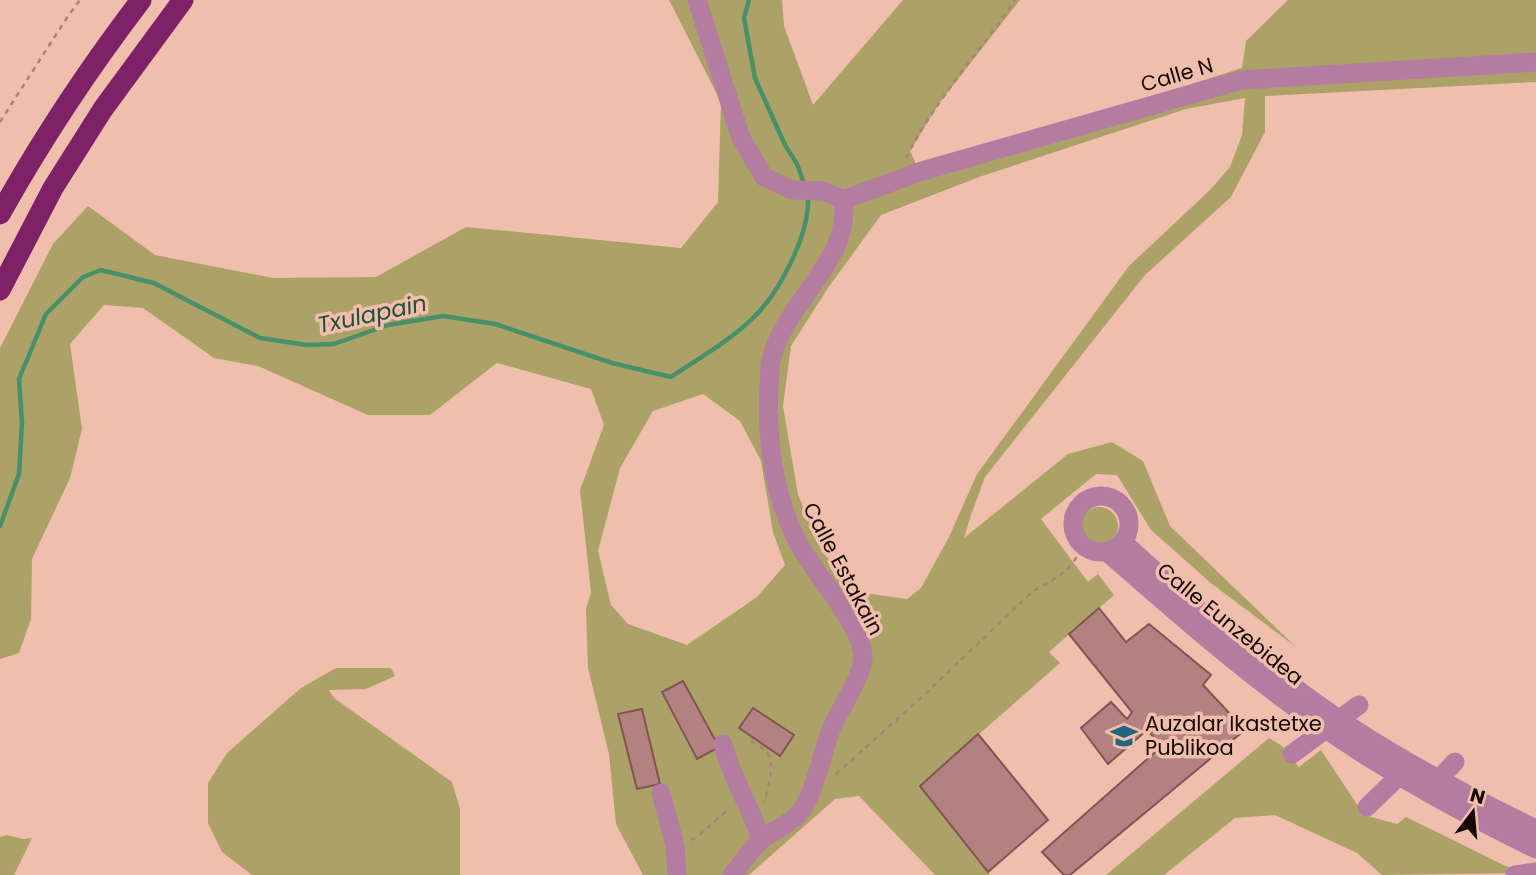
<svg xmlns="http://www.w3.org/2000/svg" width="1536" height="875" font-family="Poppins,sans-serif">
<rect width="100%" height="100%" fill="#f0bead"/>
<path fill="#aca267" fill-rule="evenodd" d="M 669,0 L 782,0 L 784,26 L 813,105 L 903,0 L 1020,0 L 940,102 L 910,151 L 919,170 L 1242,68 L 1246,41 L 1288,0 L 1536,0 L 1536,82 L 1265,96 L 1265,132 L 1231,197 L 1145,275 L 985,477 L 971,515 L 964,538 L 1068,454 L 1112,442 L 1143,461 L 1170,526 L 1296,647 L 1212,584 L 1151,530 L 1117,475 L 1096,474 L 1041,519 L 1088,582 L 1098,574 L 1114,595 L 1049,652 L 1060,663 L 920,786 L 990,875 L 935,875 L 859,796 L 835,799 L 749,875 L 643,875 L 616,824 L 609,754 L 588,668 L 586,609 L 591,592 L 580,490 L 604,425 L 591,389 L 497,363 L 430,415 L 368,415 L 258,366 L 214,358 L 143,308 L 104,305 L 70,344 L 82,429 L 70,478 L 32,559 L 31,619 L 19,653 L 0,659 L 0,348 L 53,244 L 88,206 L 155,255 L 273,278 L 376,277 L 466,227 L 681,248 L 718,202 L 721,102 ZM 1245,98 L 1242,135 L 1230,167 L 1210,190 L 1129,266 L 977,474 L 949,537 L 921,588 L 907,599 L 864,593 L 824,554 L 798,495 L 783,406 L 791,346 L 828,288 L 881,215 L 982,176 L 1186,109 ZM 703,394 L 740,421 L 761,461 L 773,532 L 785,565 L 757,597 L 687,645 L 628,624 L 611,605 L 598,551 L 620,468 L 653,411 Z
M1080 526a19 19 0 1 1 38 0a19 19 0 1 1-38 0Z
M 336,668 L 391,668 L 395,676 L 366,689 L 329,690 L 334,698 L 452,782 L 460,809 L 460,875 L 252,875 L 222,852 L 208,823 L 208,783 L 227,753 L 301,688 Z
M 1269,738 L 1282,746 L 1299,767 L 1321,750 L 1364,815 L 1397,824 L 1406,817 L 1520,873 L 1382,875 L 1357,853 L 1275,815 L 1235,818 L 1164,875 L 1106,875 Z
M 7,835 L 23,839 L 32,838 L 14,875 L 0,875 L 0,837 Z"/>
<g fill="none" stroke-linecap="round" stroke-linejoin="round">
<path stroke="#49906a" stroke-width="4.5" d="M 749,0 L 744,18 L 755,78 L 785,145 L 797,164 L 805,186
M 0,526 L 19,474 L 22,423 L 19,379 L 46,314 L 83,277 L 101,270 L 154,283 L 260,338 L 307,345 L 334,344 L 388,325 L 443,316 L 495,324 L 612,363 L 671,377 C 698,359 731,340 754,317 C 780,292 810,233 808,197"/>
</g>
<path fill="#b38181" stroke="#825454" stroke-width="2" d="M 1099,608 L 1126,642 L 1149,624 L 1211,675 L 1203,685 L 1245,730 L 1070,875 L 1064,875 L 1042,852 L 1162,746 L 1147,730 L 1108,764 L 1081,728 L 1111,702 L 1127,719 L 1132,712 L 1069,634 Z
M 683,681 L 719,747 L 697,759 L 662,692 Z
M 753,708 L 794,735 L 780,756 L 739,728 Z
M 642,709 L 660,784 L 637,789 L 618,714 Z
M 978,734 L 1048,820 L 988,872 L 920,786 Z"/>
<g fill="none" stroke-linecap="round" stroke-linejoin="round">
<path stroke="#a88275" stroke-width="2.5" stroke-dasharray="5 5" stroke-linecap="butt" d="M 0,122 L 68,16 L 80,0
M 906,158 C 934,101 980,52 1015,0
M 751,741 C 755,744 762,747 766,751 C 776,763 768,788 764,802
M 836,774 L 923,696 L 1033,591 C 1052,581 1080,568 1079,543
M 691,840 L 697,837 L 729,809"/>
<path stroke="#b37ca0" stroke-width="19" d="M 697,0 L 741,138 L 764,177 L 792,190 L 824,191 L 843,200 C 853,259 784,303 771,360 C 769,368 770,378 769,386 C 766,444 775,510 808,559 C 823,582 861,628 863,655 C 864,677 838,710 830,732 C 822,755 814,793 801,811 C 793,823 774,829 763,839 C 751,849 742,863 732,875
M 843,200 L 922,171 L 1241,80 L 1536,62
M1073 524a28 28 0 1 1 56 0a28 28 0 1 1-56 0Z
M 1123,542 C 1196,609 1271,675 1354,729 C 1412,767 1474,799 1536,829
M 1107,552 C 1178,614 1249,677 1327,730 C 1394,776 1464,814 1536,849
M 723,744 C 732,780 751,806 761,840
M 1292,754 L 1359,705
M 1438,780 L 1455,762
M 661,793 L 675,846 L 677,875
M 1367,807 L 1399,776
M 1515,875 L 1536,872"/>
<path stroke="#7e2167" stroke-width="21" d="M 0,214 C 42,139 89,68 141,0
M 0,290 L 53,188 L 103,109 L 183,0"/>
</g>
<defs>
<symbol id="school-bare" viewBox="-9 -9 18 18"><path d="M0-5L7-2L0 1L-7-2ZM-4 1L0 2.5L4 1V4Q0 6-4 4Z" fill="#246679" stroke="#f0bead" stroke-width="2.5" paint-order="stroke"/></symbol>
</defs>
<g fill-rule="evenodd">
<use href="#school-bare" x="1105" y="717" width="38" height="38"/>
</g>
<g text-anchor="middle" stroke-width="7" stroke-linejoin="round" paint-order="stroke">
<g font-size="21" fill="#170804" stroke="#f0bead">
<text transform="translate(1177 75) rotate(-16)" y="7">Calle N</text>
<text transform="translate(843 569) rotate(62)" y="7">Calle Estakain</text>
<text transform="translate(1230 624) rotate(39)" y="7">Calle Eunzebidea</text>
</g>
<g font-size="21" fill="#170804" stroke="#f0bead" text-anchor="start">
<text x="1145" y="731">Auzalar Ikastetxe<tspan x="1145" dy="24">Publikoa</tspan></text>
</g>
<g font-size="23" font-style="italic" fill="#24503a" stroke="#f0bead">
<text transform="translate(372 314) rotate(-12)" y="8">Txulapain</text>
</g>
</g>
<g transform="translate(1473 812) rotate(16)" stroke="#f0bead" stroke-width="5" paint-order="stroke">
<path d="M0-5L12 26L0 18L-12 26Z" fill="#170804"/>
<text y="-10" font-size="19" font-weight="bold" text-anchor="middle" fill="#170804">N</text>
</g>
</svg>
